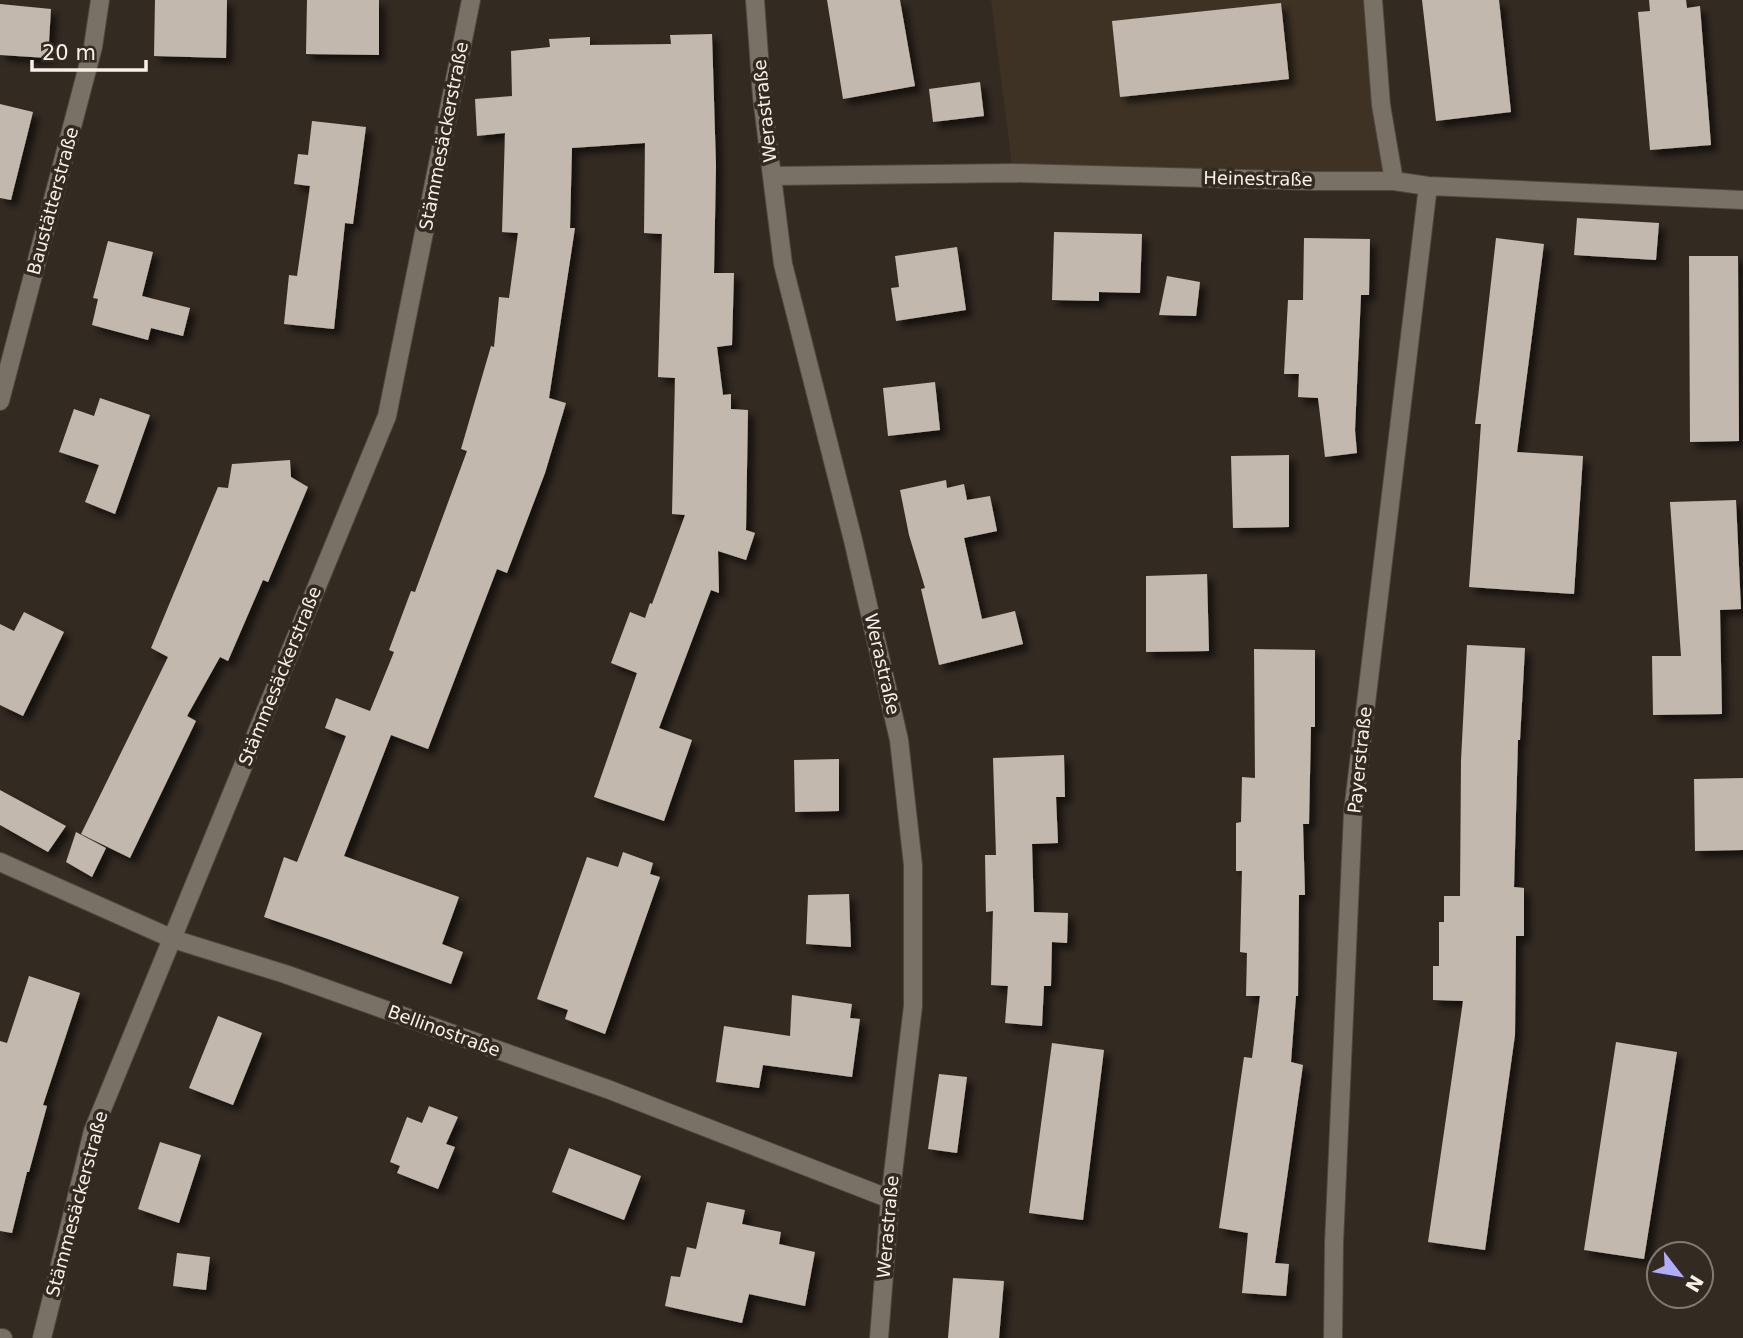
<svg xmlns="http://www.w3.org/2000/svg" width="1743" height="1338" font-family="'DejaVu Sans',sans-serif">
<defs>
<filter id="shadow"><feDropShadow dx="6" dy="6" stdDeviation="3.5" flood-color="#0009"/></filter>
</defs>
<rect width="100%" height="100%" fill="#332a22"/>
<path fill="#3e3224" d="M 991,0 L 1373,0 L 1394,181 L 1013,173 Z"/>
<path fill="#c3b8ad" filter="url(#shadow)" d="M 155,0 L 227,0 L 226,58 L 154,56 Z
M 307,0 L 379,0 L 379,55 L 306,54 Z
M 827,0 L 900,0 L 915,86 L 843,99 Z
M 1422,0 L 1499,0 L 1511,112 L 1436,121 Z
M 1649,0 L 1686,0 L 1687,8 L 1700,6 L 1711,145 L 1650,150 L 1638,12 L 1650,11 Z
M 1281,3 L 1289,79 L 1120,97 L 1112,21 Z
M 0,4 L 51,9 L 48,58 L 0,55 Z
M 712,34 L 716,166 L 714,273 L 734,273 L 732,345 L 717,347 L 723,395 L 731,394 L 731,409 L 748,410 L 746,530 L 755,533 L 746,560 L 718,551 L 719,593 L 711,590 L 659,728 L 692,740 L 664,821 L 594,797 L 637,673 L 611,663 L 630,612 L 645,618 L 650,603 L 652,604 L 685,515 L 672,514 L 675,378 L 658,377 L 662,234 L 644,233 L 645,143 L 572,148 L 570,228 L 575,228 L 549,398 L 566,403 L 545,473 L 507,573 L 497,569 L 428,749 L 391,735 L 344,856 L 459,897 L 442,944 L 463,952 L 451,984 L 331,940 L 264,917 L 284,857 L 297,862 L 346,736 L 325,728 L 336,698 L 370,711 L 394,652 L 389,650 L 411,591 L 415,592 L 467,451 L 461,449 L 491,346 L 494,347 L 499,297 L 509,298 L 518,233 L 502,232 L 505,133 L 477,136 L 475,99 L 512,96 L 511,51 L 550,47 L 549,39 L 590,37 L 590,45 L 671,44 L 670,35 Z
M 980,82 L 984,116 L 933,122 L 929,89 Z
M 0,104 L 33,112 L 11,200 L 0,198 Z
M 312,121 L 366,127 L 353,224 L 345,223 L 334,329 L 284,324 L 289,275 L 297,276 L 310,186 L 294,184 L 298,154 L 308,155 Z
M 1577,218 L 1659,223 L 1656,260 L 1574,255 Z
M 1054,232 L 1142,234 L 1140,293 L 1099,292 L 1099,301 L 1052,300 Z
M 1304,238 L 1370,239 L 1369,295 L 1361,295 L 1355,430 L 1357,453 L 1325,457 L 1318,398 L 1298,397 L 1299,374 L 1284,374 L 1288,300 L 1303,300 Z
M 1496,238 L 1544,244 L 1517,452 L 1583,456 L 1574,594 L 1469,587 L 1481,424 L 1475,424 Z
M 108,241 L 153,252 L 142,296 L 190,308 L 183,336 L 151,328 L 148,340 L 92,325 L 98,299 L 93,298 Z
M 957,247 L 966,310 L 896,321 L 891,288 L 899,287 L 895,256 Z
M 1689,256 L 1738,256 L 1739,441 L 1690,442 Z
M 1167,276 L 1200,282 L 1196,316 L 1159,315 Z
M 935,382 L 940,430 L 888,436 L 883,388 Z
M 100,398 L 150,415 L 115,514 L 85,502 L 99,465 L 59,452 L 74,409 L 94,416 Z
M 1289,455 L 1289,527 L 1233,528 L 1231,456 Z
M 290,460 L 291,477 L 308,487 L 268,582 L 263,580 L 228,661 L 220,657 L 187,716 L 196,721 L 130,858 L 81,834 L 168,657 L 151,648 L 218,487 L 228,488 L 232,464 Z
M 946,480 L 947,488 L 964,484 L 967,500 L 990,496 L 997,531 L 964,538 L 982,619 L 1015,611 L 1023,644 L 939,665 L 921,589 L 925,588 L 909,535 L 900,490 Z
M 1736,500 L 1741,609 L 1720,610 L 1722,714 L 1653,715 L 1652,656 L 1681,656 L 1670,502 Z
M 1207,574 L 1209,651 L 1146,652 L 1146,576 Z
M 24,612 L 64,632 L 23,716 L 0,705 L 0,624 L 14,631 Z
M 1467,645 L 1525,648 L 1520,740 L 1518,740 L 1514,887 L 1524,888 L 1524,936 L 1516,936 L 1515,1035 L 1485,1250 L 1428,1242 L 1463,1001 L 1433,1000 L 1433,966 L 1439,966 L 1439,922 L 1444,922 L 1444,896 L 1460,896 L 1461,760 Z
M 1254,649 L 1315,650 L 1315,727 L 1311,727 L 1309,824 L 1303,824 L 1305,895 L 1299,895 L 1298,996 L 1296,996 L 1291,1062 L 1303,1065 L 1275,1263 L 1289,1264 L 1286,1296 L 1242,1293 L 1248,1233 L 1219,1228 L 1244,1057 L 1252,1058 L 1260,996 L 1246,996 L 1247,953 L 1240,952 L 1242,871 L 1236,871 L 1236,823 L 1241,822 L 1242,777 L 1255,778 Z
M 1064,755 L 1065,797 L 1056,797 L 1058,843 L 1032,844 L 1034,912 L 1068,913 L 1067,943 L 1052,942 L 1051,986 L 1044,986 L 1042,1026 L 1005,1023 L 1008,986 L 991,985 L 993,911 L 986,912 L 985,855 L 996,855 L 993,758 Z
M 839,759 L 839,811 L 795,812 L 794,760 Z
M 1743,778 L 1743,850 L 1695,851 L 1694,779 Z
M 0,790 L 66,826 L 48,852 L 0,825 Z
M 76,832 L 106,848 L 92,877 L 66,862 Z
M 623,852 L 653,863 L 650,874 L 660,877 L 605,1034 L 565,1019 L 568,1010 L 537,999 L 587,857 L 618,867 Z
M 849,894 L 851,947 L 806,944 L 808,895 Z
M 29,976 L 80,993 L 43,1105 L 47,1106 L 29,1172 L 27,1172 L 12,1233 L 0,1231 L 0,1041 L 7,1043 Z
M 792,995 L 852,1004 L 850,1018 L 860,1019 L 852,1077 L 763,1065 L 759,1088 L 716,1082 L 724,1026 L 790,1036 Z
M 218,1016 L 262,1033 L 233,1105 L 189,1088 Z
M 1616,1042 L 1677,1052 L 1644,1259 L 1584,1250 Z
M 1052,1043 L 1104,1050 L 1083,1220 L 1029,1213 Z
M 939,1074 L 967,1077 L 957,1153 L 928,1149 Z
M 429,1106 L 458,1117 L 446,1144 L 455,1147 L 438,1189 L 397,1173 L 400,1166 L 390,1162 L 407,1117 L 422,1123 Z
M 160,1142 L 201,1155 L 179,1223 L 138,1209 Z
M 569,1148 L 641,1176 L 624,1220 L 552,1192 Z
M 707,1202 L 745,1210 L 742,1224 L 781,1232 L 779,1244 L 815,1252 L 805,1306 L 749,1294 L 742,1323 L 665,1306 L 671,1276 L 680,1277 L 687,1247 L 696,1249 Z
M 177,1253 L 210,1257 L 206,1290 L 173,1286 Z
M 953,1278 L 1004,1281 L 999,1338 L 948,1338 Z"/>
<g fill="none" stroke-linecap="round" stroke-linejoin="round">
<defs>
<path id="minor" d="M 755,0 L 762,97 L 783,264 L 853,540 L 899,740 L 913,865 L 913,1006 L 890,1199 L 879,1338
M 1373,0 L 1381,105 L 1394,181
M 772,176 L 1013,173 L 1315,181 L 1394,181 L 1428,186 L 1743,200
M 0,401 L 93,47 L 100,0
M 0,862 L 173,939 L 285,974 L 610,1090 L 890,1199
M 0,1338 L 3,1338
M 42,1338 L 93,1131 L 387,416 L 471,0
M 1333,1338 L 1334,1243 L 1353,812 L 1428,186"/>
</defs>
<use href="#minor" stroke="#4f4841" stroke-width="20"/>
<use href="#minor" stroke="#797066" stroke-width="18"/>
</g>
<g text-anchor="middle" stroke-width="7" stroke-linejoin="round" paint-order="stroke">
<g font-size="18" fill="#f7f1eb" stroke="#332a22">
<text transform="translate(765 111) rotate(-96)" y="6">Werastraße</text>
<text transform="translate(444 136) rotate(-79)" y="6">Stämmesäckerstraße</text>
<text transform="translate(1258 179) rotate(1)" y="6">Heinestraße</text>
<text transform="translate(53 201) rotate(-75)" y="6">Baustätterstraße</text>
<text transform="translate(882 664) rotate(77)" y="6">Werastraße</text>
<text transform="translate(280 676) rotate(-68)" y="6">Stämmesäckerstraße</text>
<text transform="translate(1360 760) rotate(-84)" y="6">Payerstraße</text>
<text transform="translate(444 1031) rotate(20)" y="6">Bellinostraße</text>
<text transform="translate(77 1204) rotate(-75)" y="6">Stämmesäckerstraße</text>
<text transform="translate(888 1227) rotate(-85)" y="6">Werastraße</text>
</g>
</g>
<g transform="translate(1680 1275) rotate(121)"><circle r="33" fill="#332a22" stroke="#817a72" stroke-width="2"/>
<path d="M0-5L12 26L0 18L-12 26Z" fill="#b1adfa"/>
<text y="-10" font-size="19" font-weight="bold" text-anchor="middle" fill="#f7f1eb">N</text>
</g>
<path d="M32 60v10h114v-10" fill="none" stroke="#f7f1eb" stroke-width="3.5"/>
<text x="42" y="60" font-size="21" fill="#f7f1eb" stroke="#332a22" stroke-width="5" paint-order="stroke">20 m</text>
</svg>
